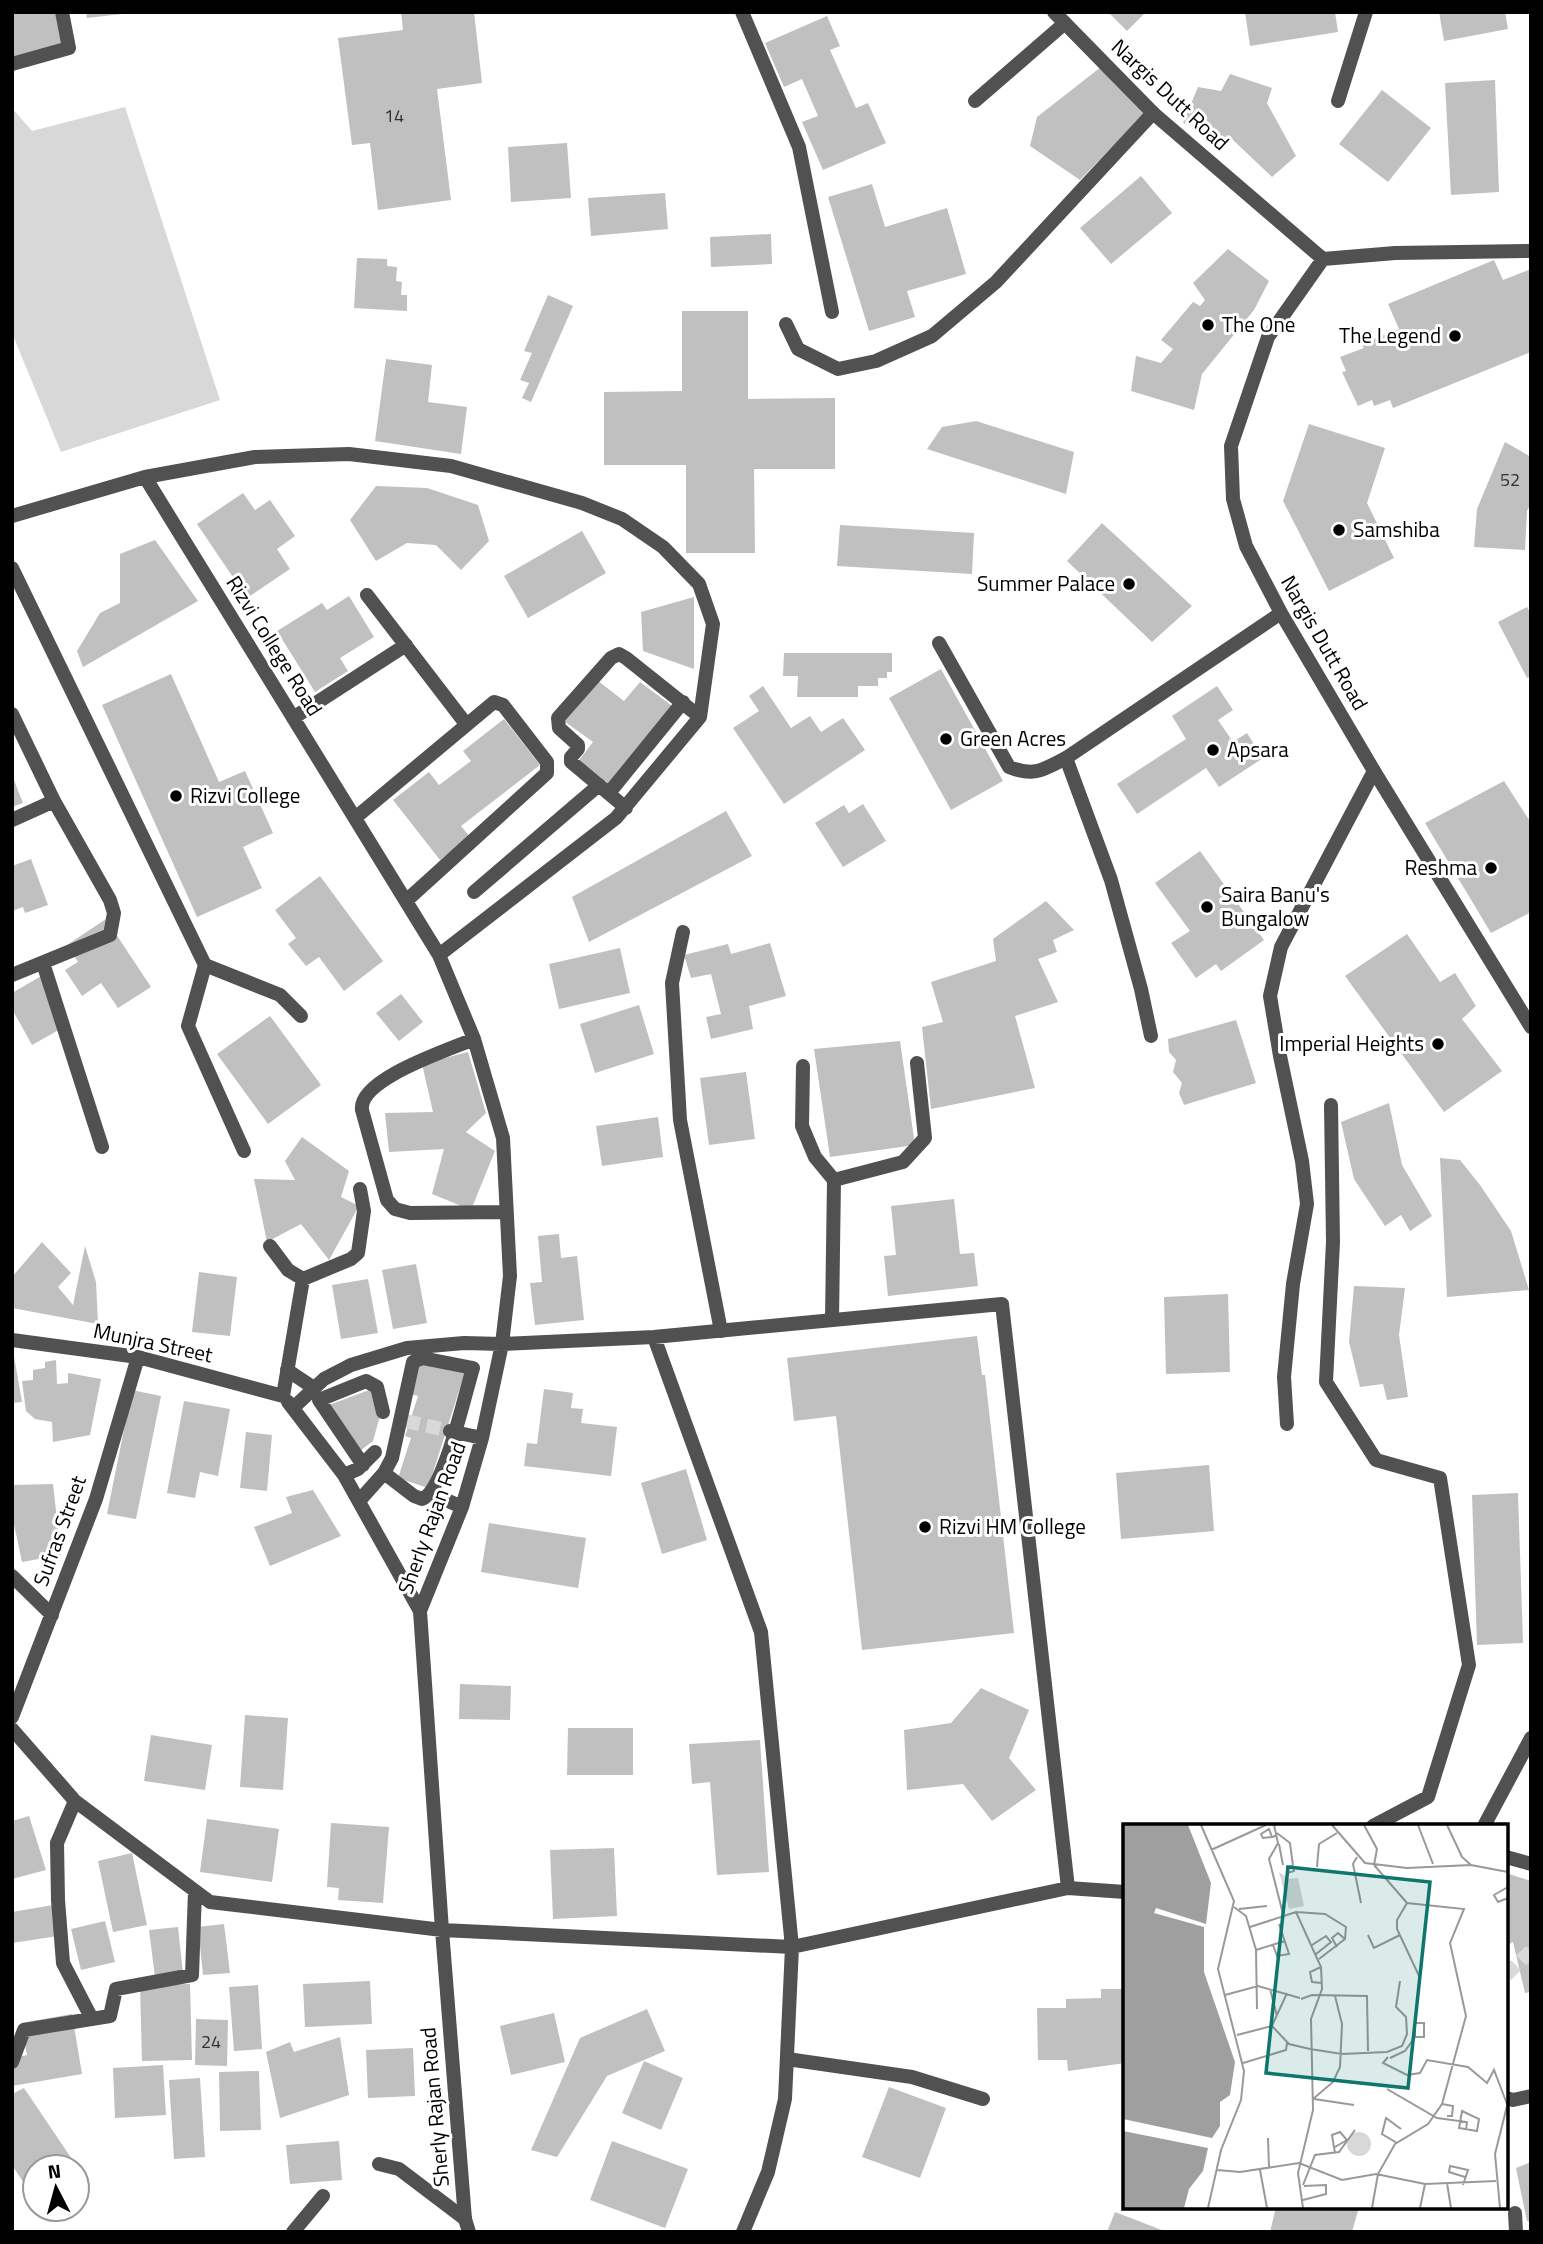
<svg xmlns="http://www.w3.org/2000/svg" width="1543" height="2244" font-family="'Titillium Web',sans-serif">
<rect width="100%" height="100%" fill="#fff"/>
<path fill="#d8d8d8" d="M 125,107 L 220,400 L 61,452 L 12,333 L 12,108 L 32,131 Z"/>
<path fill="#c0c0c0" d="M 12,12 L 58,12 L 67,44 L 12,60 Z
M 86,12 L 121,12 L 122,14 L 87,18 Z
M 401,12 L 474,12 L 482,83 L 437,89 L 451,200 L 378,210 L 370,143 L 352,145 L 338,38 L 403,30 Z
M 1108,12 L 1146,12 L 1127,31 Z
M 1245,12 L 1335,12 L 1338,32 L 1250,46 Z
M 1439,12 L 1505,12 L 1508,29 L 1444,41 Z
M 827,16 L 840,46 L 830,50 L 856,108 L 868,103 L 886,143 L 823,170 L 802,122 L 818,116 L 802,79 L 784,87 L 765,43 Z
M 1101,67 L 1144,114 L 1080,180 L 1030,146 L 1037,117 Z
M 1230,74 L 1272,88 L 1267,103 L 1296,156 L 1272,177 L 1233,140 L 1183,123 L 1198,87 L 1221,91 Z
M 1495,80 L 1499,192 L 1451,195 L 1445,83 Z
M 1382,90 L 1431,128 L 1388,182 L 1339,144 Z
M 567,143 L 571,198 L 511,202 L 508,147 Z
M 1141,176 L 1172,213 L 1111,264 L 1080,228 Z
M 872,184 L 885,227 L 947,208 L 966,274 L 907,291 L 915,317 L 869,331 L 828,197 Z
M 665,193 L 668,229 L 591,236 L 588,198 Z
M 771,234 L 772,264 L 711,267 L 710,237 Z
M 1228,249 L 1269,281 L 1254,310 L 1202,374 L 1194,410 L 1131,391 L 1136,356 L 1161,363 L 1173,349 L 1161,340 L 1193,302 L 1200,306 L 1205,300 L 1193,283 Z
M 357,258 L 387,259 L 387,266 L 397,267 L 396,281 L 402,282 L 401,295 L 407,295 L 407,311 L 354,308 Z
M 1494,260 L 1503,280 L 1531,269 L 1531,352 L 1393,408 L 1390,400 L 1374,406 L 1372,400 L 1358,406 L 1342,372 L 1346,371 L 1340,357 L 1364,348 L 1361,344 L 1399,329 L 1388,304 Z
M 548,295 L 573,306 L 531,402 L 522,398 L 529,383 L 520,380 L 532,353 L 524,351 Z
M 682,311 L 748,311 L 748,399 L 835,398 L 835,469 L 754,469 L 755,553 L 686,553 L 686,465 L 604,465 L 604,392 L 682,391 Z
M 386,359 L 432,365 L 428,402 L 467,407 L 461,454 L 375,441 Z
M 976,421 L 1074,452 L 1066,494 L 927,449 L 942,427 Z
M 1309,424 L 1385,448 L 1367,503 L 1394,558 L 1329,591 L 1283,501 Z
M 1505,442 L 1531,457 L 1531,503 L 1527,511 L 1525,550 L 1474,547 L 1477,509 Z
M 376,486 L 427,488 L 478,505 L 489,541 L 461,570 L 436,545 L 407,543 L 376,561 L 350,520 Z
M 243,493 L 255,510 L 270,500 L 295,536 L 277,549 L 290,569 L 247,598 L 197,524 Z
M 1102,523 L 1192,606 L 1152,642 L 1067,561 Z
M 840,525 L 974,533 L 972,574 L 837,566 Z
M 582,531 L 606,573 L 528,618 L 504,576 Z
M 155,540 L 198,601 L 83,667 L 77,651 L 100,613 L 120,603 L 120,554 Z
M 349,596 L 374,637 L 340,658 L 348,671 L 315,692 L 277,631 L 322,603 L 327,610 Z
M 694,597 L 694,669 L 643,651 L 641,612 Z
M 1527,607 L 1531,614 L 1531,676 L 1527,678 L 1498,622 Z
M 784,653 L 892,653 L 892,672 L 887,672 L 887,678 L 878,678 L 878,686 L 858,686 L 858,697 L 797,697 L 798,676 L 783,676 Z
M 941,669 L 1003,781 L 951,810 L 889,698 Z
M 171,674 L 219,782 L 245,771 L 273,833 L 243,847 L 262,888 L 197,917 L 102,705 Z
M 597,680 L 624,701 L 640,682 L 675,708 L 609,788 L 577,763 L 593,742 L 564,721 Z
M 763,686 L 791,728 L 810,716 L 821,732 L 843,718 L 865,750 L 784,804 L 733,728 L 759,711 L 749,696 Z
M 1217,686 L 1233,710 L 1218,720 L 1233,742 L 1247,733 L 1263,758 L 1219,787 L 1206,768 L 1137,814 L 1117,784 L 1186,739 L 1172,716 Z
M 504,719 L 540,765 L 461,826 L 470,837 L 440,860 L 393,800 L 429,772 L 439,785 L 471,761 L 463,751 Z
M 12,775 L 23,803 L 12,807 Z
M 1504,781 L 1531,823 L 1531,912 L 1491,933 L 1425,823 Z
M 863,804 L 886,841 L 843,867 L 815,823 L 844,805 L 849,813 Z
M 726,811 L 752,856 L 589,942 L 572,897 Z
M 1200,851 L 1264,940 L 1221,971 L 1216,964 L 1196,978 L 1171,943 L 1190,931 L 1155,883 Z
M 31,859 L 48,905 L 25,913 L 23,907 L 12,911 L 12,866 Z
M 320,876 L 383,961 L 344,991 L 319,957 L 306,966 L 288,944 L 296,938 L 275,910 Z
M 1046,901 L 1074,930 L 1053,940 L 1057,952 L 1038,959 L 1058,1002 L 1015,1016 L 1035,1088 L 931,1109 L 922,1027 L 943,1022 L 931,982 L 996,961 L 993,939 Z
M 106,919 L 151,987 L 118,1008 L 101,983 L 82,996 L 65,970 L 78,962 L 67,945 Z
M 1407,934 L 1440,982 L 1455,973 L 1476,1006 L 1462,1019 L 1502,1071 L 1444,1112 L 1345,976 Z
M 770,943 L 786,996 L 749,1006 L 753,1029 L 711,1039 L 706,1017 L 721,1014 L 711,974 L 691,978 L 684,955 L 728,944 L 731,954 Z
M 620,948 L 630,993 L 559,1009 L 549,964 Z
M 43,975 L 64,1027 L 32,1045 L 12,1009 L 12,993 Z
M 401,994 L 423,1022 L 399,1041 L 376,1013 Z
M 639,1005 L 654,1054 L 595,1073 L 580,1024 Z
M 270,1016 L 321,1085 L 268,1124 L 217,1054 Z
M 1236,1020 L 1256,1083 L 1184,1105 L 1179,1093 L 1182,1083 L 1173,1072 L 1176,1060 L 1169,1052 L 1168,1039 Z
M 900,1041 L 915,1145 L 830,1157 L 814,1049 Z
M 468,1052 L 486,1113 L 466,1132 L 495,1151 L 471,1210 L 432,1194 L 444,1149 L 389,1152 L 385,1113 L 433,1112 L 422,1064 Z
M 746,1072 L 755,1139 L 709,1145 L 700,1078 Z
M 1389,1103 L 1402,1165 L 1432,1216 L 1410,1231 L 1401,1215 L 1385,1226 L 1354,1179 L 1341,1122 Z
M 658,1117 L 663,1157 L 602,1166 L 596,1126 Z
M 302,1137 L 349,1171 L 341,1197 L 359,1206 L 329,1260 L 301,1224 L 267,1242 L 254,1179 L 295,1180 L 285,1161 Z
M 1440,1158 L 1460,1160 L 1480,1185 L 1511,1231 L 1529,1290 L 1447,1297 Z
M 954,1199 L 960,1254 L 974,1253 L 978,1286 L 888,1296 L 884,1256 L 896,1255 L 891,1206 Z
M 559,1234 L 561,1258 L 577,1256 L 584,1320 L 535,1325 L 530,1283 L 542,1282 L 538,1236 Z
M 42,1242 L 71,1273 L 58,1287 L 73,1305 L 85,1246 L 96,1282 L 98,1324 L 12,1308 L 12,1277 Z
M 416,1264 L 427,1323 L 393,1329 L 382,1270 Z
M 199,1272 L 237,1277 L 230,1336 L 192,1332 Z
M 368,1279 L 378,1333 L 341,1339 L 332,1285 Z
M 1354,1286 L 1405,1288 L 1399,1335 L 1408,1397 L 1387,1400 L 1383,1384 L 1360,1387 L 1349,1342 Z
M 1228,1294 L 1230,1372 L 1166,1374 L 1164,1297 Z
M 977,1336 L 982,1375 L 985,1375 L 1014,1633 L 862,1650 L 836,1416 L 794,1421 L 787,1358 Z
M 14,1356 L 22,1402 L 12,1403 L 12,1357 Z
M 56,1360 L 57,1384 L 68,1383 L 68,1373 L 101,1379 L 90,1435 L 53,1442 L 52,1422 L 35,1419 L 26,1411 L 22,1381 L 33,1380 L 33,1370 L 45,1368 L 45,1362 Z
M 419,1364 L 465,1372 L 428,1488 L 398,1478 L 411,1438 L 405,1436 L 418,1396 L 410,1394 Z
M 372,1389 L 380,1416 L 373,1441 L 360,1451 L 329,1405 Z
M 544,1389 L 573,1393 L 571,1408 L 583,1409 L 581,1423 L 617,1427 L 611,1476 L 524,1466 L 527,1443 L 537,1444 Z
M 132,1390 L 161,1396 L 136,1519 L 107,1514 Z
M 184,1401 L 230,1409 L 218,1476 L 200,1472 L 195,1498 L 167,1493 Z
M 246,1432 L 272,1435 L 267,1491 L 240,1488 Z
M 1209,1465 L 1214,1531 L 1121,1539 L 1116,1473 Z
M 686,1469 L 707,1540 L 662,1554 L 641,1483 Z
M 53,1484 L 61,1555 L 22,1562 L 12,1515 L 12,1485 Z
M 313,1490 L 341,1536 L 270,1566 L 254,1527 L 292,1513 L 286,1497 Z
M 1518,1493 L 1523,1643 L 1477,1645 L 1472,1495 Z
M 489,1523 L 586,1538 L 578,1588 L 481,1572 Z
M 460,1684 L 511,1686 L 510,1720 L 459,1719 Z
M 981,1688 L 1029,1710 L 1009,1758 L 1036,1790 L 992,1821 L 963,1784 L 907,1790 L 904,1730 L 951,1723 Z
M 245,1715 L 288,1718 L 283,1790 L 240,1787 Z
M 568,1728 L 633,1728 L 633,1775 L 567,1775 Z
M 151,1735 L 212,1745 L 205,1790 L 144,1781 Z
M 760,1740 L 769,1872 L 717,1875 L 710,1782 L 692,1784 L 689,1744 Z
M 29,1816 L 46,1870 L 12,1879 L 12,1821 Z
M 207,1819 L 279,1829 L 272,1882 L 200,1872 Z
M 331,1823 L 389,1827 L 383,1903 L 338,1900 L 339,1888 L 327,1887 Z
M 614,1848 L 617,1916 L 553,1919 L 550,1850 Z
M 132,1853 L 147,1925 L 113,1932 L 98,1861 Z
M 1506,1873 L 1531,1881 L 1531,1992 L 1525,1993 L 1513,1942 L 1506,1946 Z
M 53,1905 L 58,1936 L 12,1943 L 12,1912 Z
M 105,1921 L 115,1962 L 81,1970 L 71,1929 Z
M 224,1924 L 230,1973 L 203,1975 L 198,1927 Z
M 178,1927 L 183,1973 L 155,1977 L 149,1930 Z
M 370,1981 L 372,2024 L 305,2027 L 303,1984 Z
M 190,1984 L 192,2060 L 142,2061 L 140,1985 Z
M 258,1985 L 262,2049 L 234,2051 L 229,1987 Z
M 1101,1989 L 1125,1989 L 1125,2063 L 1068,2071 L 1067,2060 L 1038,2060 L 1037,2008 L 1066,2008 L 1066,1999 L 1101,1998 Z
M 647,2009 L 665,2051 L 607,2076 L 557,2157 L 531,2150 L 580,2038 Z
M 554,2013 L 565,2062 L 511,2075 L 500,2026 Z
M 72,2014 L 82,2074 L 12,2086 L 12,2058 L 27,2055 L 21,2023 Z
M 196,2019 L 228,2020 L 227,2066 L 195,2065 Z
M 340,2037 L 349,2095 L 280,2118 L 266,2052 L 290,2042 L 294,2052 Z
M 413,2048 L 415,2096 L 368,2098 L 366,2050 Z
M 644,2061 L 683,2078 L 661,2130 L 622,2113 Z
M 163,2065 L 166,2115 L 115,2118 L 113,2068 Z
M 259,2071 L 261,2130 L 220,2131 L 219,2072 Z
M 200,2078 L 205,2157 L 174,2159 L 169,2080 Z
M 889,2087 L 946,2108 L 920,2178 L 862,2157 Z
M 24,2088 L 80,2171 L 77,2172 L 77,2167 L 35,2167 L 35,2193 L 31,2194 L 12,2165 L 12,2094 Z
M 339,2141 L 342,2180 L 290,2184 L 286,2145 Z
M 612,2141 L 688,2169 L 665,2228 L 590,2200 Z
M 1531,2162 L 1531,2222 L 1527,2221 L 1516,2168 Z
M 1276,2207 L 1359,2207 L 1352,2232 L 1270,2232 Z
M 1115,2212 L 1167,2232 L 1107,2232 Z"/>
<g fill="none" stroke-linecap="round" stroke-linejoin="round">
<path stroke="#d9d9d9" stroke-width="14" stroke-dasharray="14 7" stroke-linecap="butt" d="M 406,1421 L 450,1431
M 1506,1975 L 1531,1951"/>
<path stroke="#515151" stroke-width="14" d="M 975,101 L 1065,23
M 1338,101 L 1366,12
M 786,324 L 798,349 L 838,369 L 876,361 L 932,336 L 996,282 L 1153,113
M 12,568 L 205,965 L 188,1026 L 244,1151
M 1066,758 L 1111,880 L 1141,989 L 1151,1036
M 683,932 L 672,983 L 680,1120 L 721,1331
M 205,965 L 280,995 L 301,1016
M 803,1066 L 802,1126 L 815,1157 L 834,1180
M 832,1320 L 834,1180 L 903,1162 L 925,1138 L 917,1063
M 1287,1424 L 1284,1377 L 1293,1284 L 1307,1204 L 1302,1161 L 1280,1056 L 1270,996 L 1281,947 L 1374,771
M 787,2059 L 912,2077 L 983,2099
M 379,2164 L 399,2169 L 465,2219
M 293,2232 L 323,2196"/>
<path stroke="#515151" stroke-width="14" d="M 742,12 L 799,147 L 832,312
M 1054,12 L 1153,113 L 1323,259 L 1395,253 L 1531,251
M 12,64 L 69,48 L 62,12
M 1323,259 L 1268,337 L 1231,446 L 1233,499 L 1246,546 L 1281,613 L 1374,771 L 1531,1027
M 145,477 L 255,457 L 349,454 L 451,466 L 582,503 L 622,519 L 663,547 L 699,584 L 713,624 L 700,717 L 616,818 L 439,955
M 12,516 L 145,477 L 439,955 L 474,1039 L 503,1138 L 510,1276 L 502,1344 L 482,1438 L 462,1507 L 420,1611 L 442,1930 L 465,2219 L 469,2232
M 367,595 L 466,724
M 939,643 L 1009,767 C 1034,777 1043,770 1066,758 L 1281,613
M 12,714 L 54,801 L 110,900 L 114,913 L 110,935 L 12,975
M 293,718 L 406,645
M 609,793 L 683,702
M 626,808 L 571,762 L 571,757 L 578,749 L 578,745 L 559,728 L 558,718 L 611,658 L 619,654 L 626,658 L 700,717
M 355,818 L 494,702 L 503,705 L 547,762 L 547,773 L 406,901
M 12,820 L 54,801
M 474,892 L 599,785
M 43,963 L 102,1147
M 474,1039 C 449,1050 358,1079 362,1110 L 387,1200 L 395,1209 L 410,1213 L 506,1212
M 1331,1105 L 1333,1242 L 1326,1382 L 1376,1460 L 1440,1478 L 1469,1665 L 1428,1797 L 1373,1826
M 270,1246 L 288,1270 L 303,1279 L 351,1259 L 358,1253 L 364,1211 L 360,1189
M 654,1337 L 761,1632 L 792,1947 L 785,2099 L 768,2172 L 743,2232
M 12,1340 L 138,1357 L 283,1396
M 287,1370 L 314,1388
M 283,1396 L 303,1279
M 288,1402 L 344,1475 L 420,1611
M 293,1408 L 324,1379 L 351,1365 L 407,1348 L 464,1343 L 502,1344 L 654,1337 L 1002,1304 L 1068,1888
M 450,1431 L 482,1438
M 363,1465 L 319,1400 L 366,1381 L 377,1387 L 383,1412
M 344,1475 L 358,1469 L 375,1452
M 430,1493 L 462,1507
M 359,1501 L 384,1473 L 392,1458 L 413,1362 L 422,1358 L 473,1368 C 465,1393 444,1491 422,1499 L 414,1496 L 384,1473
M 12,1576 L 52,1615
M 12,1717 L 96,1499 L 138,1357
M 12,1729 L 75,1801 L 210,1902 L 442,1930 L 792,1947 L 1068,1888 L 1125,1892
M 75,1801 L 57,1843 L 58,1900 L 63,1963 L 92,2019
M 1484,1826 L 1531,1738
M 1506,1857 L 1531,1864
M 12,2062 L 24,2030 L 110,2016 L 116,1989 L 192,1975 L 195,1891
M 1506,2098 L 1513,2100 L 1531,2096
M 1515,2213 L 1516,2232"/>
</g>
<g fill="#000" stroke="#fff" stroke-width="2.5">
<circle cx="1208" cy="325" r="7"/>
<circle cx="1455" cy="336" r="7"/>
<circle cx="1339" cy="530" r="7"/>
<circle cx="1129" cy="584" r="7"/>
<circle cx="946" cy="739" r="7"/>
<circle cx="1213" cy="750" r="7"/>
<circle cx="176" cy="796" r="7"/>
<circle cx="1491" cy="868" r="7"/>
<circle cx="1207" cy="907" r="7"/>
<circle cx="1438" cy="1044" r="7"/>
<circle cx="925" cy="1527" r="7"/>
</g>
<g text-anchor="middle" stroke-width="6" stroke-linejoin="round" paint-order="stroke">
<g font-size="18" fill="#303030">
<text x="394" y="122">14</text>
<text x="1510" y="486">52</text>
<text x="211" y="2048">24</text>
</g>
<g font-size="21" fill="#000" stroke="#fff">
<text transform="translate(1170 95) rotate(43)" y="7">Nargis Dutt Road</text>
<text transform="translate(1324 643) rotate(60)" y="7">Nargis Dutt Road</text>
<text transform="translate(274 646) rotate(58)" y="7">Rizvi College Road</text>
<text transform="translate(153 1343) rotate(12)" y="7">Munjra Street</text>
<text transform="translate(432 1518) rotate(-70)" y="7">Sherly Rajan Road</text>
<text transform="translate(60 1531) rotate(-70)" y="7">Sufras Street</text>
<text transform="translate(435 2107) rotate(-95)" y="7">Sherly Rajan Road</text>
</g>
<g font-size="21" fill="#000" stroke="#fff" text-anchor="start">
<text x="1222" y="332">The One</text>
<text x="1441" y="343" text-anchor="end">The Legend</text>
<text x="1353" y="537">Samshiba</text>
<text x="1115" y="591" text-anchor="end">Summer Palace</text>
<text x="960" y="746">Green Acres</text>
<text x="1227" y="757">Apsara</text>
<text x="190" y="803">Rizvi College</text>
<text x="1477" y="875" text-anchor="end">Reshma</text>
<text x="1221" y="902">Saira Banu's<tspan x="1221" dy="24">Bungalow</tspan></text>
<text x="1424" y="1051" text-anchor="end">Imperial Heights</text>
<text x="939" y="1534">Rizvi HM College</text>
</g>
</g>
<g transform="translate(1123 1824)">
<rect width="385" height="385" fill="#fff"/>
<path d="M 156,48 L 166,55 L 175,54 L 181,82 L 166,85 ZM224 320a12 12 0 1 1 24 0a12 12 0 1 1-24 0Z" fill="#d8d8d8"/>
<path d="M 0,1 L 65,1 L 88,59 L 83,100 L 33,84 L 31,89 L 81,103 L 81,148 L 112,238 L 107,271 L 97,278 L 97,302 L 89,314 L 0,295 ZM 0,307 L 85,324 L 80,347 L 66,365 L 61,384 L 0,384 Z" fill="#9f9f9f"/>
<path fill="none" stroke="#999" stroke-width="2" d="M 78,1 L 111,77 L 95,145 L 121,247 L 118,276 L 98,326 L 85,384M 151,1 L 155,19 L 146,35 L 160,90M 209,1 L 242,39 L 284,44 L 348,41M 241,1 L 254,25 L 251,41M 295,1 L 310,40M 324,1 L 339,33 L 348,41 L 385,48M 154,9 L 167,19 L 170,42 L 171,47 L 164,49 L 164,43 L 170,42M 149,13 L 146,5 L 138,10 L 140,14 L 149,13 L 150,13 L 154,11M 156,20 L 160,41M 88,26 L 143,1M 234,33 L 230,40 L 238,79M 194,43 L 196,20 L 214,9M 385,63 L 371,71 L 375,78 L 385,74M 284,79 L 274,96 L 274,105 L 297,154M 111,83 L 123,92 L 133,126 L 134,185M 116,85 L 144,82M 173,88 L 202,90 L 223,103 L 222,115 L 196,135M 127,103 L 173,88 L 198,143 L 199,165 L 188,195 L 190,286 L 175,349 L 180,384M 245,111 L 251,124 L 277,111M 150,121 L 154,132 L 166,130 L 156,100M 189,121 L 203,112 L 208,118 L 193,130M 214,123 L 209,114 L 215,109 L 222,115M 133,126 L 162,117M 198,143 L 187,148 L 189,158 L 199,159M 147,165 L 154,192M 102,171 L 135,162 L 177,174M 178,175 L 189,171 L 244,172 L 245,227M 149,202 L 166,220 L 187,225 L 219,230 L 264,228 L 279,222 L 284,210 L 283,193 L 273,183 L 277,157M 114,211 L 149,202 L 164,169M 265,233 L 260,239 L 284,251 L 297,249 L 304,236 L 345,243 L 364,259 L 371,246 L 384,280M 267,234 L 282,227 L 292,213 L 292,199 L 301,199 L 301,213 L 292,213M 120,239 L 163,226 L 164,219M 264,265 L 314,294 L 344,298 L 343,306M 190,275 L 210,258 L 217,243 L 219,200 L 212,172M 191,275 L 231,281M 319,280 L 330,282 L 329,292 L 324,292M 339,287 L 356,295 L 354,307 L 336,304 ZM 145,314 L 146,343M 274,319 L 259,310 L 263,294 L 278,305M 212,329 L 209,311 L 217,308 L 224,316 L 212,323M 94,346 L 117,348 L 176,339 L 219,356 L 253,350 L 302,360 L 373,357M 137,346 L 144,384M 324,359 L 328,384M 180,361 L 192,331 L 216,328 L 232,306M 340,361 L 345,346 L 327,342 L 326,348 L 342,353M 180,376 L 203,370 L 203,361 L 181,362M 249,384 L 255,350 L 272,320 L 305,300 L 319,280 L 343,192 L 327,119 L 341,85 L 284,79 L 251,41M 297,384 L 302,360M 377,384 L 372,330 L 385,278"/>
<path fill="#0f766e" fill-opacity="0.15" stroke="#0f766e" stroke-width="3.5" d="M 165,43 L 307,58 L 285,264 L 143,249 Z"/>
<rect width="385" height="385" fill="none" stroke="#000" stroke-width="3.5"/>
</g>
<rect width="1543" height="2244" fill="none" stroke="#000000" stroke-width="28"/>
<g transform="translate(56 2188) rotate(354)"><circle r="33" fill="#ffffff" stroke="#999999" stroke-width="2"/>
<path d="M0-5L12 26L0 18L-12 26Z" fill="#000000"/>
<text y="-10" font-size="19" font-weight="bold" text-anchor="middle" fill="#000000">N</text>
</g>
</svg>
